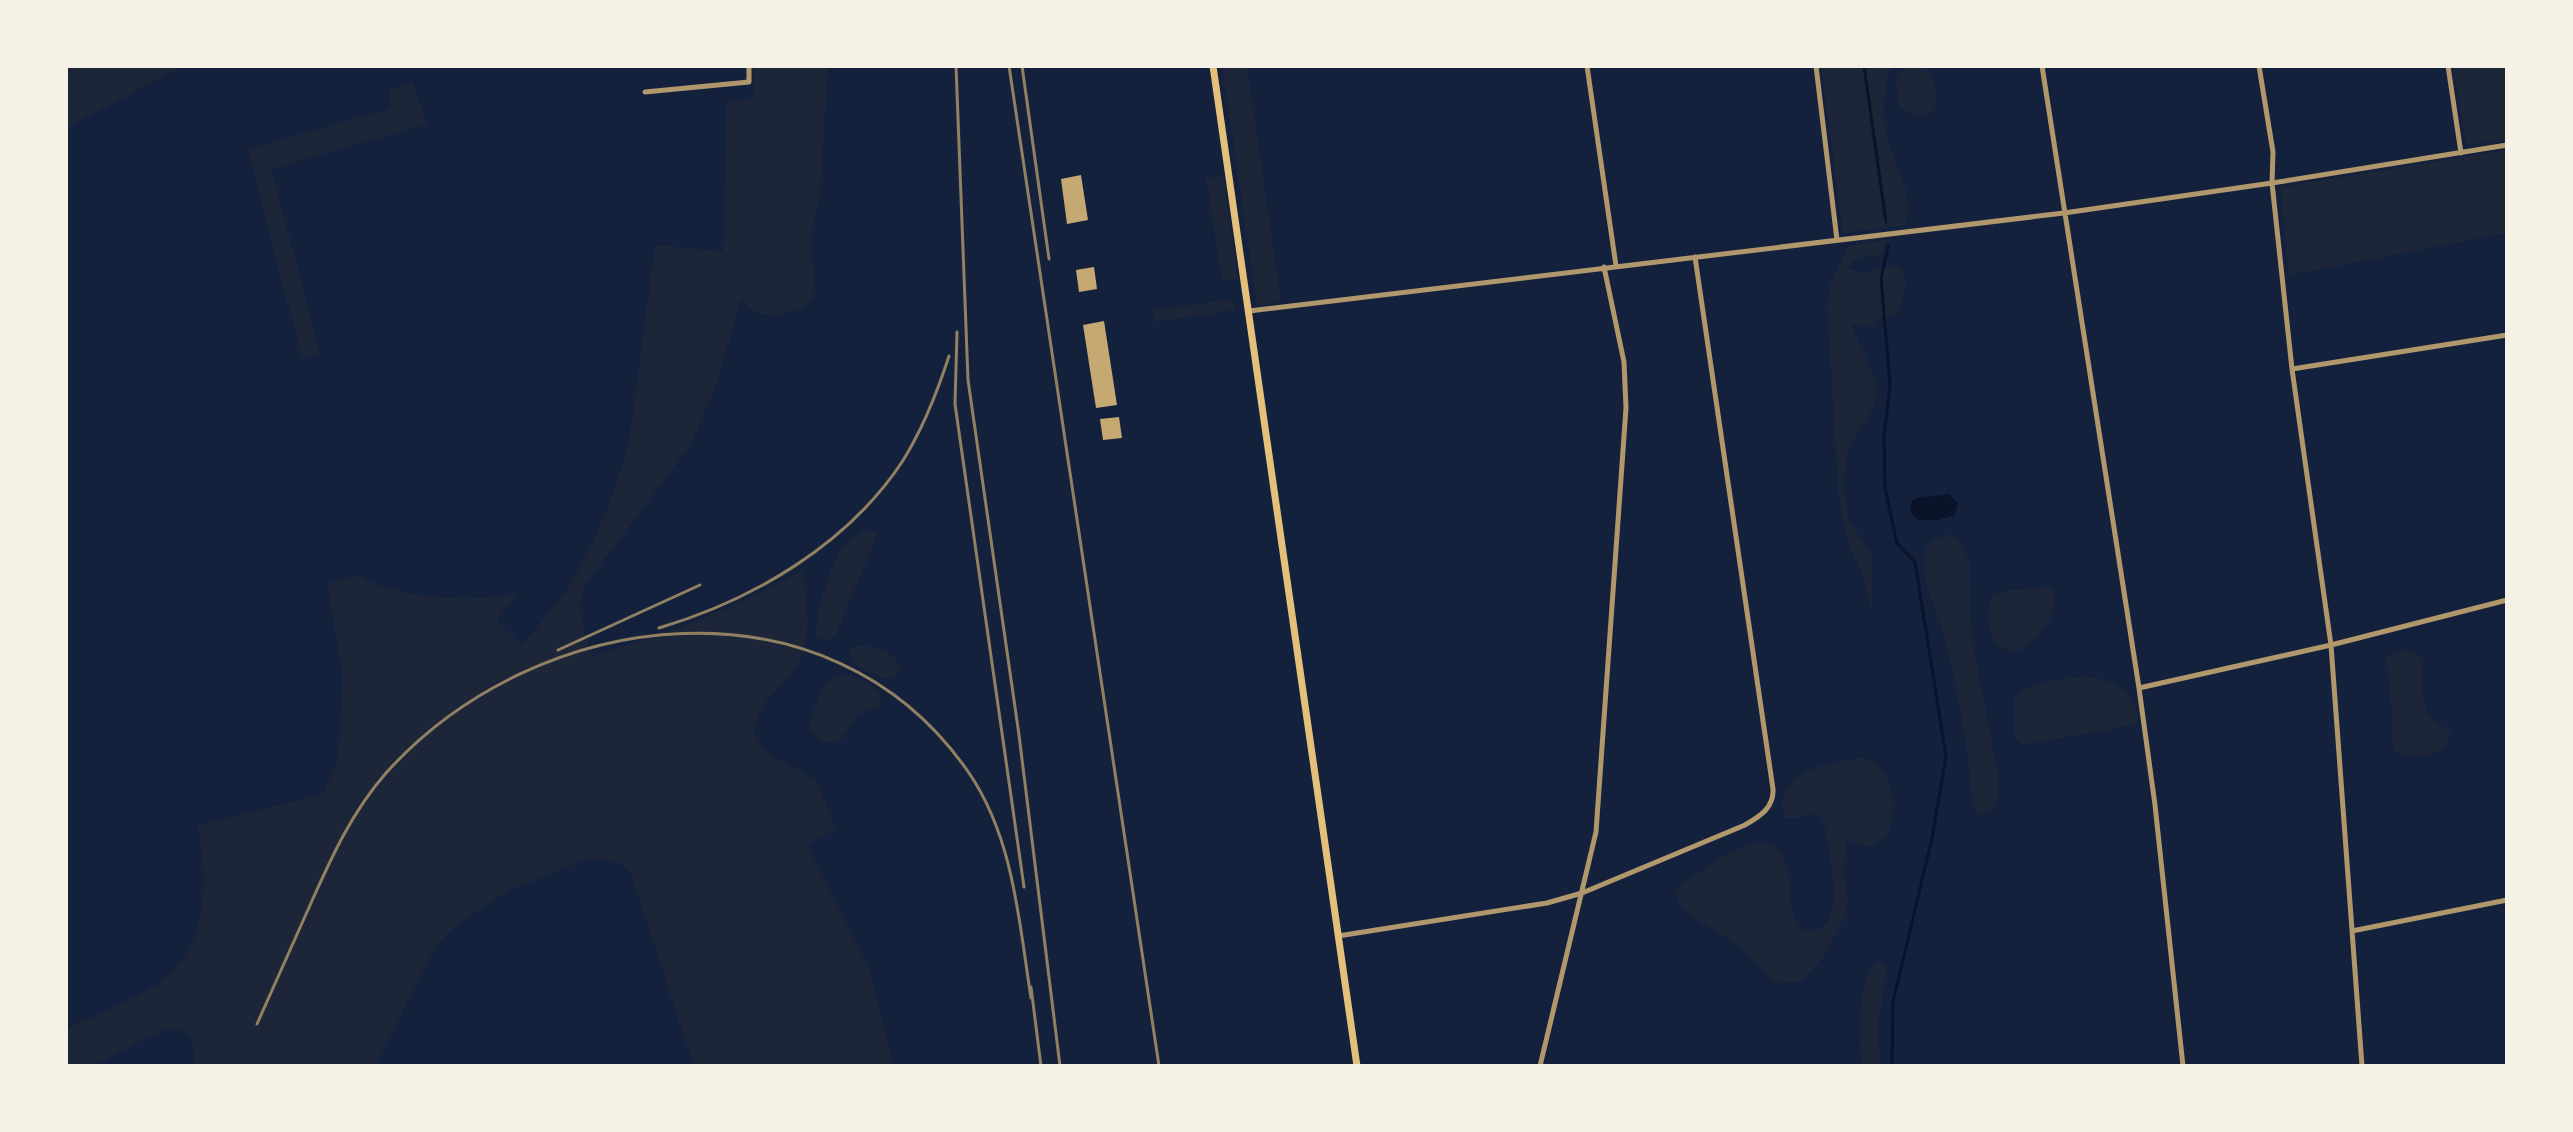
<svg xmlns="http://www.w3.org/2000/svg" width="2573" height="1132" font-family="Rubik,sans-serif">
<rect width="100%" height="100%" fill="#14213d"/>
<path fill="#1d2539" d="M 78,66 L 183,66 L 66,128 L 66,72 Z
M 754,66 L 828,66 L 820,195 L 811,237 L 814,284 L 812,299 L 805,307 L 771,316 L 757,313 L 747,305 L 742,297 L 715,388 L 690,446 L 585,585 C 574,607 585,635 593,657 C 665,632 737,610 803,569 C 805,598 813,630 801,657 C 788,687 760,694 754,732 L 767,753 L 816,779 L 836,829 L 807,844 L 868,966 L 894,1066 L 694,1066 L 631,875 L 624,866 L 614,861 L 587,859 L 508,891 L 454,927 L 437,945 L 374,1066 L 193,1066 C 203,987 118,1059 91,1066 C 84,1068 74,1066 66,1066 L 66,1029 C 95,1015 128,1002 156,985 C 208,951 210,880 197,826 L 323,794 L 338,757 L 343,678 L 327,584 L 358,575 C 392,598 480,605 518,592 L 497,621 L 522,645 L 566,592 L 595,537 L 612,496 L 629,443 L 655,245 L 723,251 L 727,100 L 754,99 Z
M 1222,66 L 1247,66 L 1281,302 L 1257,306 Z
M 1821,66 L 1892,66 C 1883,84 1882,121 1888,140 C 1896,167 1915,196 1906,225 L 1843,233 Z
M 1907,66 C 1908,66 1920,66 1920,66 C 1934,70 1939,95 1934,107 C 1931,114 1924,116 1918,117 L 1901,108 C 1896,92 1892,78 1907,66 Z
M 2453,66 L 2507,66 L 2507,139 L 2471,145 L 2466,144 Z
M 413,82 L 427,124 L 272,169 L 319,353 L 302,359 L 248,149 L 389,109 L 389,90 Z
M 2507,150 L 2507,233 L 2289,275 L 2280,187 Z
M 1223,175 L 1238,279 L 1222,282 L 1206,178 Z
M 1887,240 L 1880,257 C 1866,257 1856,254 1848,269 L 1867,273 C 1881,267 1887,260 1903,270 L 1906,284 L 1897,316 L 1881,317 L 1867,328 L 1851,324 L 1876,381 L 1877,393 L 1875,405 L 1855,437 L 1848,453 L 1843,484 L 1848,518 L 1873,558 L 1872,615 L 1862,574 L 1850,548 L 1843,523 L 1838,488 L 1827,304 L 1830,286 L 1848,246 Z
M 1233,299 L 1235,310 L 1155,322 L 1154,310 Z
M 869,530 L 874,531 L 876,536 L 873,545 L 835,636 L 829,640 L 817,637 C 811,623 833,559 843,547 C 850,539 859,532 869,530 Z
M 1949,534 L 1959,539 L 1969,561 L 1972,639 L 1999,780 L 1997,805 C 1990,812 1984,816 1975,811 L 1972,803 C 1969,749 1958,696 1946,643 C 1940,616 1925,592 1924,565 C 1923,556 1927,548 1930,541 Z
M 2047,587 L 2055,591 C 2058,617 2038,644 2013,652 L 1998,647 C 1988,632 1985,614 1992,597 L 2004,591 Z
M 856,645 C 875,647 891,650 901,666 C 895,693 867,670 852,662 L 848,650 Z
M 2403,650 L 2412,651 L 2421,658 C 2425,676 2418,702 2430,717 C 2435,724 2445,725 2450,732 C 2448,759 2415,760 2396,752 L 2391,735 L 2393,718 L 2386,660 L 2388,656 Z
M 847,674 C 863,680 885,686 880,707 L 858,714 L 840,741 L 823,743 L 810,730 C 812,710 820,692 832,677 Z
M 2086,677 C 2113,678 2142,694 2137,724 L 2026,745 L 2020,744 L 2015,738 L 2014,707 L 2015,697 L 2021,691 L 2045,681 Z
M 1862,758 C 1898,766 1896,807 1888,835 L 1871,847 L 1846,840 L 1844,874 L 1848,902 L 1845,916 L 1825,955 L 1801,982 L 1774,983 C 1763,968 1748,953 1733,942 C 1714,928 1680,917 1675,892 L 1681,885 C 1712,865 1782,805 1789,878 C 1791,898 1789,916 1802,931 C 1853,938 1828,853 1824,823 L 1819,815 C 1807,813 1795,821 1784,817 C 1773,772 1829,762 1862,758 Z
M 1878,961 L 1884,963 L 1886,971 L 1878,1028 L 1881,1066 L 1862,1066 C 1858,1044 1857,972 1878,961 Z"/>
<path fill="#0b132b" d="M 1949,494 L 1958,503 L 1955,515 L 1938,520 L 1918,520 L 1910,512 L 1912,501 L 1917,498 Z"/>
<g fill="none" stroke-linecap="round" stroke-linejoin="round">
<path stroke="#0b132b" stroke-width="3" d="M 1864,66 L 1886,222
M 1888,246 L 1881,278 L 1890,385 L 1884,436 L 1885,488 L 1897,543 L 1915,562 L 1946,756 L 1932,838 L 1893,1002 L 1892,1066"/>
</g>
<path fill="#c6a872" d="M 1081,175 L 1088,220 L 1067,224 L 1061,179 Z
M 1094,267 L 1097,289 L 1079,292 L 1076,270 Z
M 1104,321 L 1117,405 L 1096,408 L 1083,325 Z
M 1119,417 L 1122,438 L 1103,440 L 1100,419 Z"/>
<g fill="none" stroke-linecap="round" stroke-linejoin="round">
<path stroke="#b1986c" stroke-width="5" d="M 1587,66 L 1616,266
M 1816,66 L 1837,240
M 2042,66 L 2139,688 L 2155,805 L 2183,1066
M 2259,66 L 2273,152 L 2272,183 L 2292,369 L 2331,645 L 2362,1066
M 2448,66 L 2461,153
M 645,92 L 749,82 L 749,66
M 1249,311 L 2064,213 L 2272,183 L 2507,145
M 2292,369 L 2507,335
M 2139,688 L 2331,645 L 2507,600
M 2352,931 L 2507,900
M 1338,936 L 1547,903 L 1582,893 L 1745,825 C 1760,816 1774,808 1773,789 L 1695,257
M 1540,1066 L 1596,832 L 1626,408 L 1624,362 L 1604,267"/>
<path stroke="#e5c07b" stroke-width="7" d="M 1213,66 L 1357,1066"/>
<path stroke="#918062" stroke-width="3" d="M 956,66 L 968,380 L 1019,735 L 1060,1066
M 1009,66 L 1159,1066
M 1022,66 L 1049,259
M 957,332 L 955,404 L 1024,887
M 659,628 C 753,600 847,545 902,462 C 923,429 937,393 949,356
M 558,650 L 700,585
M 1031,987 L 1041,1066
M 257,1024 C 275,984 293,943 311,903 C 332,856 352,812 386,773 C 538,604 830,570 969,773 C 1014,839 1019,922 1031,998"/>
</g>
<rect width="2573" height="1132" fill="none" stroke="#f6f1e7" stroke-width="136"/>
</svg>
